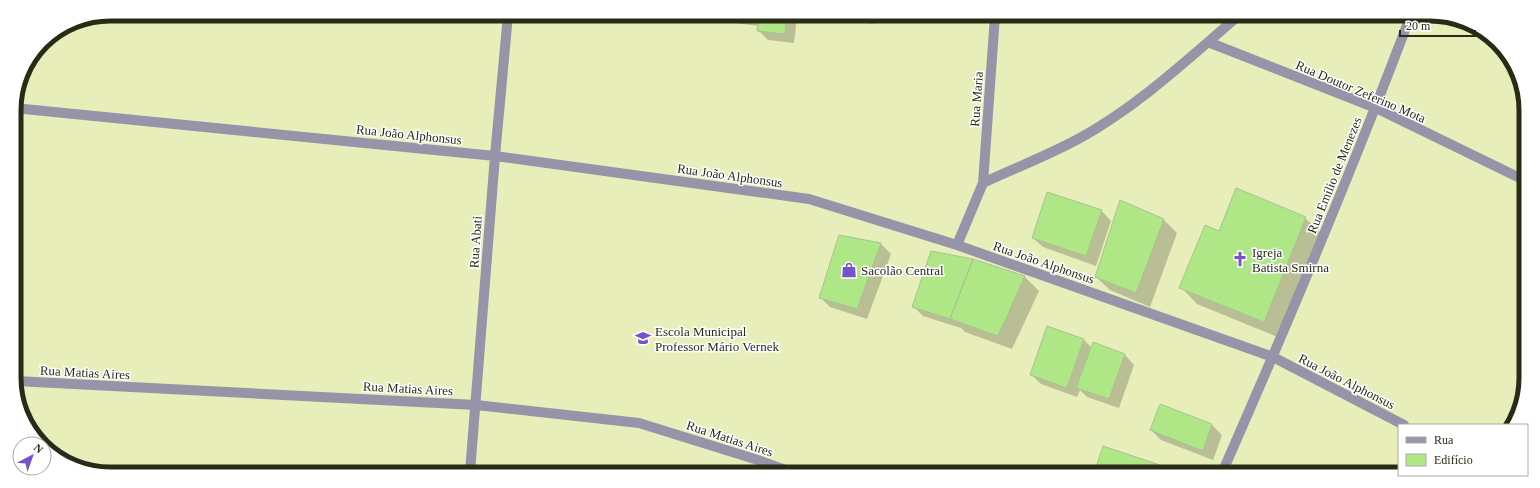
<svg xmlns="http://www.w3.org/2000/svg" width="1540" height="488" font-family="Georgia,serif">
<rect width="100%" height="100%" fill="#e8eeb9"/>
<path fill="#0003" d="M 721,16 L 797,16 L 794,43 L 768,40 L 758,30 L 759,26 L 727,22 Z
M 841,16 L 875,16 L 874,24 L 846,21 Z
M 1048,193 L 1102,211 L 1111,221 L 1096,266 L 1043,247 L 1033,238 Z
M 1305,218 L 1322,234 L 1280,338 L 1197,304 L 1181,287 L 1220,232 Z
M 1163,219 L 1177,233 L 1150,307 L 1110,290 L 1096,277 Z
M 839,237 L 881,244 L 891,254 L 867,319 L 830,307 L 820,297 Z
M 972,260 L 1025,277 L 1039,291 L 1012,349 L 965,332 L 961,328 L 923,316 L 913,306 Z
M 1048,328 L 1084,340 L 1092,348 L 1125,355 L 1134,365 L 1119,408 L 1087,397 L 1080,390 L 1077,397 L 1041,384 L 1031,374 Z
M 1160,406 L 1212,425 L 1222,435 L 1213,460 L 1161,440 L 1151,430 Z
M 1104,447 L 1162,467 L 1168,473 L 1096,473 Z"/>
<path fill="#afe786" stroke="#a7c295" d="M 759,16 L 787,16 L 785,34 L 757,31 Z
M 1236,188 L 1306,217 L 1264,322 L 1179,288 L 1205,225 L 1219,231 Z
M 1047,192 L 1102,210 L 1086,256 L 1032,238 Z
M 1120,200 L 1164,219 L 1136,293 L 1095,277 Z
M 839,235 L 881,243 L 857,309 L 819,298 Z
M 931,251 L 973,259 L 950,319 L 912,307 Z
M 973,259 L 1025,276 L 998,336 L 950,319 Z
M 1047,326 L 1084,339 L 1067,388 L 1030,375 Z
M 1093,342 L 1125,354 L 1109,399 L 1076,388 Z
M 1160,404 L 1212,424 L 1203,451 L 1150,430 Z
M 1103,446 L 1163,466 L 1160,473 L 1094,473 Z"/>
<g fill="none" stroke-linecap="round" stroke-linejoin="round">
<path stroke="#9793a8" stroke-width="10" d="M 1208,42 L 1376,108 L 1524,180
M 14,108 L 495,156 L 809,199 L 957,245 L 1273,357 L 1404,425
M 983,183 C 1015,168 1049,155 1080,138 C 1138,106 1187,60 1237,17
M 957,245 L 983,183 L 995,16
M 16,381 L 476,405 L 639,423 L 758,460 L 791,472
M 470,472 L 495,156 L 508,15
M 1222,473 C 1288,323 1352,171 1410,17"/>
</g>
<defs>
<symbol id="church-bare" viewBox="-9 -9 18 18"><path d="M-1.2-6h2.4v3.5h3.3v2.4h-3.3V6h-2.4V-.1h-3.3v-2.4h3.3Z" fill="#7652cb" stroke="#fff" stroke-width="2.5" paint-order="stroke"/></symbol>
<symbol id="shop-bare" viewBox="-9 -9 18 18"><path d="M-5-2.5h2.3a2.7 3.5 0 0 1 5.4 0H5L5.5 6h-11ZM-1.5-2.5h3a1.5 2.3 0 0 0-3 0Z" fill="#7652cb" stroke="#fff" stroke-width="2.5" paint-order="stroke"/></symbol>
<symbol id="school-bare" viewBox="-9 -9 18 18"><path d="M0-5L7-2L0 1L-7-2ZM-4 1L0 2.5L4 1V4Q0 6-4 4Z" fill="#7652cb" stroke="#fff" stroke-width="2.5" paint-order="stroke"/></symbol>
</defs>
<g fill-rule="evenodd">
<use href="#church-bare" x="1229" y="248" width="22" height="22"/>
<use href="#shop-bare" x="838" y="259" width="22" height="22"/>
<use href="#school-bare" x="632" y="327" width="22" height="22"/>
</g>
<g text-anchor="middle" stroke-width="3" stroke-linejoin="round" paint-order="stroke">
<g font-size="13" fill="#292b17" stroke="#fff">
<text transform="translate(1361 91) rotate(23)" y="5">Rua Doutor Zeferino Mota</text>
<text transform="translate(976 99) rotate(-86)" y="5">Rua Maria</text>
<text transform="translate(409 134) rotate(6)" y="5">Rua João Alphonsus</text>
<text transform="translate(730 175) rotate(8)" y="5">Rua João Alphonsus</text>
<text transform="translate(1334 175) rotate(-68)" y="5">Rua Emílio de Menezes</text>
<text transform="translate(475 242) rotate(-86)" y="5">Rua Abati</text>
<text transform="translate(1044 262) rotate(19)" y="5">Rua João Alphonsus</text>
<text transform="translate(85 372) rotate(3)" y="5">Rua Matias Aires</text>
<text transform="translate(1347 381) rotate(27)" y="5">Rua João Alphonsus</text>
<text transform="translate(408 388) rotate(3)" y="5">Rua Matias Aires</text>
<text transform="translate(730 438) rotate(18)" y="5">Rua Matias Aires</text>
</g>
<g font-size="13" fill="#292b17" stroke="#fff" text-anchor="start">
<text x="1252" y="257">Igreja<tspan x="1252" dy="15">Batista Smirna</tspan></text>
<text x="861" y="275">Sacolão Central</text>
<text x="655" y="336">Escola Municipal<tspan x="655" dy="15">Professor Mário Vernek</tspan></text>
</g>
</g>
<path d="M0 0H1540V488H0ZM110 21H1430A89 89 0 0 1 1519 110V378A89 89 0 0 1 1430 467H110A89 89 0 0 1 21 378V110A89 89 0 0 1 110 21Z" fill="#fff" fill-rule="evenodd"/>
<path fill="none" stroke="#292b17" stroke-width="5" d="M110 21H1430A89 89 0 0 1 1519 110V378A89 89 0 0 1 1430 467H110A89 89 0 0 1 21 378V110A89 89 0 0 1 110 21Z"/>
<rect x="1398" y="424" width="130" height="52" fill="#ffffff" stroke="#a9aaa2"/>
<rect x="1406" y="437" width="20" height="6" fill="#9793a8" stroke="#a9aaa2"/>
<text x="1434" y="444" font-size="12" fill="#292b17">Rua</text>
<rect x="1406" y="454" width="20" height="12" fill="#afe786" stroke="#a9aaa2"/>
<text x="1434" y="464" font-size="12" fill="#292b17">Edifício</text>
<g transform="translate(32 456) rotate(41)"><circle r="19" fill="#ffffff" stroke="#a9aaa2"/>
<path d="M0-3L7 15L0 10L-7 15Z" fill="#7652cb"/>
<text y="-6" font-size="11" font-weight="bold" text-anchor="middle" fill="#292b17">N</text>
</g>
<path d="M1400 30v6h75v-6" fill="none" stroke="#292b17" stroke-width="2"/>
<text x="1406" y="30" font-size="12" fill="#292b17" stroke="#ffffff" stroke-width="3" paint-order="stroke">20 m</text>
</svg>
